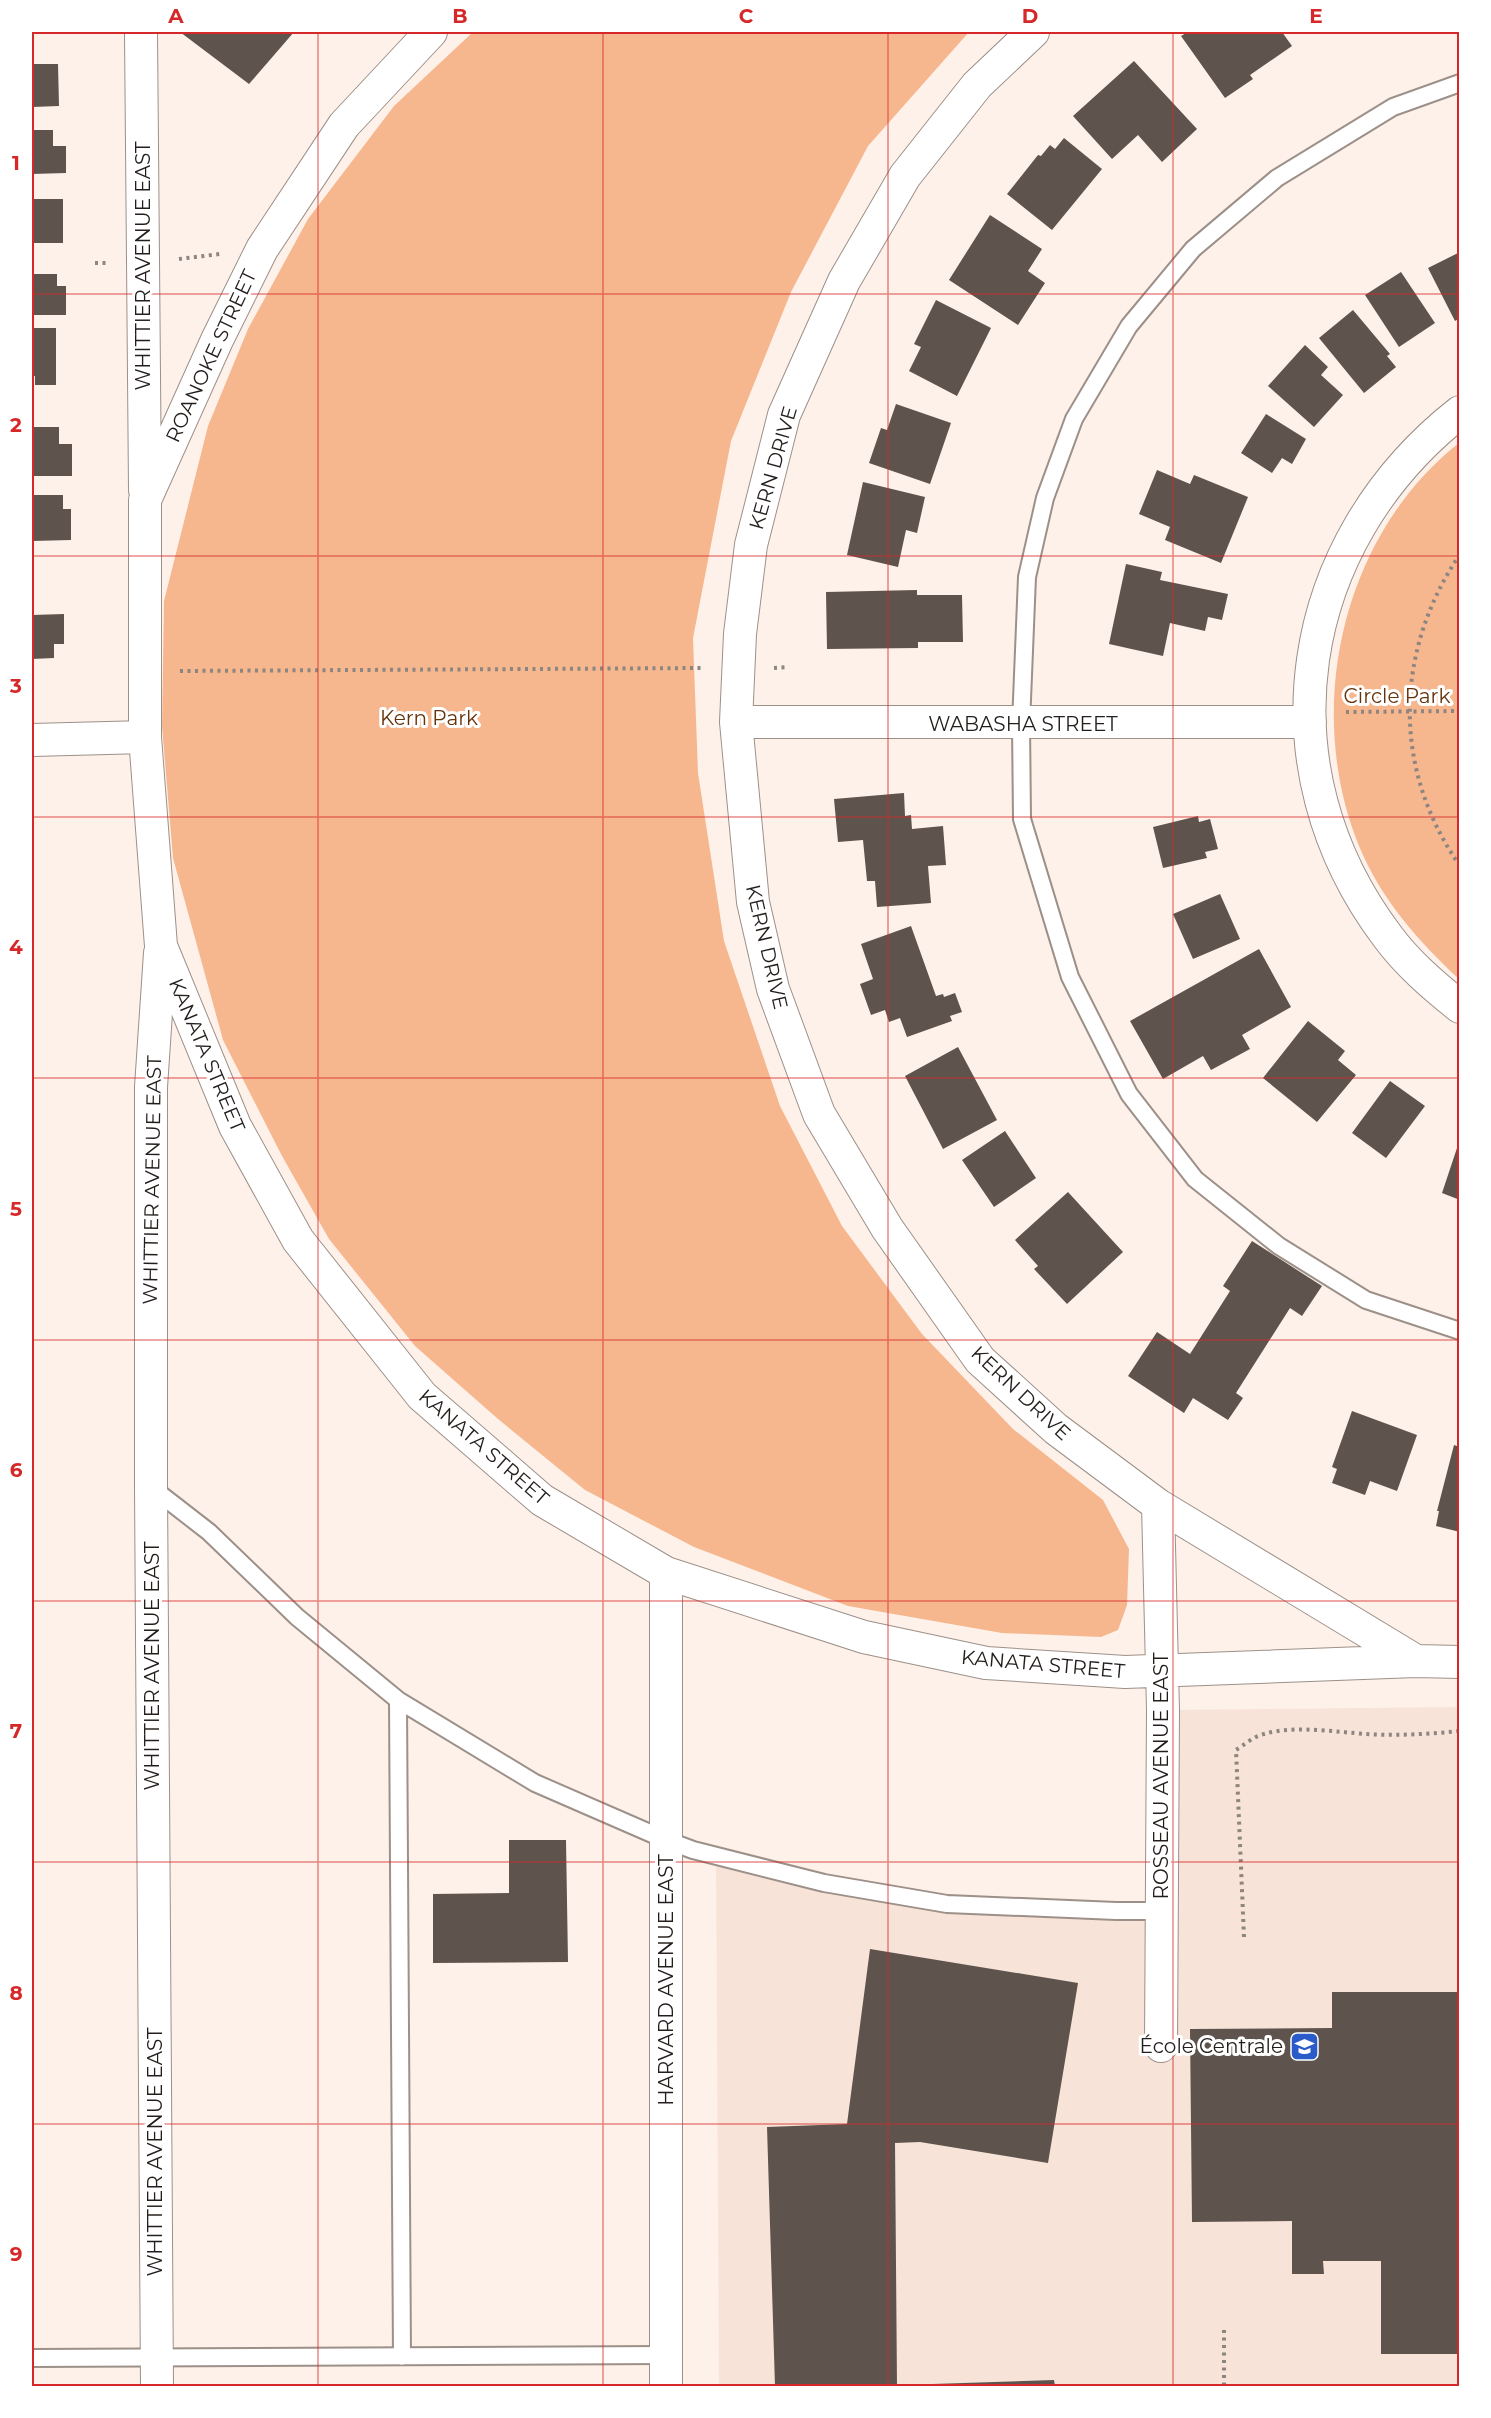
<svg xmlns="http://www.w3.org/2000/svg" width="1491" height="2418" font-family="Montserrat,sans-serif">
<rect width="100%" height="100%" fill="#fef1e9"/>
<path fill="#f7e3d7" d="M 1459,1707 L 1459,2386 L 719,2386 L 716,1856 L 947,1904 L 1160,1911 L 1163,1710 Z"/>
<path fill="#f6b78f" d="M 473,32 L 969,32 L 868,146 L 791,292 L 731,441 L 693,638 L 698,773 L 724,941 L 780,1106 L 842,1226 L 922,1334 L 1013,1429 L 1103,1500 L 1129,1549 L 1127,1605 L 1118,1630 L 1101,1637 L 1002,1633 L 848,1606 L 694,1547 L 585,1490 L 498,1419 L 415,1346 L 329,1239 L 282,1156 L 223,1040 L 173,858 L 162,726 L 164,601 L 208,426 L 248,329 L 308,219 L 394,106 Z
M 1459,443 L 1459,979 C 1417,940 1381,899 1359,846 C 1303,709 1342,535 1459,443 Z"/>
<path fill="#5e544d" d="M 180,32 L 294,32 L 249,84 Z
M 1188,32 L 1282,32 L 1292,46 L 1250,75 L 1253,79 L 1225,98 L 1181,36 Z
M 1134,61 L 1197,129 L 1162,162 L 1138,135 L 1112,159 L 1073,116 Z
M 32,64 L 58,64 L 59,106 L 32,107 Z
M 32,130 L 53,130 L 53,146 L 66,146 L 66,173 L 32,174 Z
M 1064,138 L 1102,169 L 1052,230 L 1007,194 L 1038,155 L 1041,156 L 1050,145 L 1055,149 Z
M 32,199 L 63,199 L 63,243 L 32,243 Z
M 990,215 L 1042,249 L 1028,271 L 1045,283 L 1018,325 L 949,280 Z
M 1460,252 L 1460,318 L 1455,321 L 1428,268 Z
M 1401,272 L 1435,323 L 1399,347 L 1365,295 Z
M 32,274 L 57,274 L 57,286 L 66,286 L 66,315 L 32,315 Z
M 936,300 L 991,328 L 957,396 L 909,371 L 921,347 L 914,344 Z
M 1353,310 L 1390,354 L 1387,356 L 1396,367 L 1364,393 L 1319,338 Z
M 32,328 L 56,328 L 56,385 L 35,385 L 35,376 L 32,376 Z
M 1305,345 L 1328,367 L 1321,375 L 1343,395 L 1314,427 L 1268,386 Z
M 896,404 L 951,423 L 930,484 L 869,463 L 881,428 L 887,430 Z
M 1266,414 L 1306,439 L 1292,464 L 1282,458 L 1272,473 L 1241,453 Z
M 32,427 L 59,427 L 59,444 L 72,444 L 72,476 L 32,476 Z
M 1157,470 L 1190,484 L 1194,475 L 1248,497 L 1221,563 L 1165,540 L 1170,527 L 1139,514 Z
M 863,482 L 925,497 L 917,533 L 906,530 L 898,567 L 847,555 Z
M 32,495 L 63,495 L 63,509 L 71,509 L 71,540 L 32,541 Z
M 1126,564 L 1162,572 L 1160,580 L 1228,594 L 1222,620 L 1208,617 L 1205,631 L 1170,623 L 1163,656 L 1109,644 Z
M 917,590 L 917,595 L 962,595 L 963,642 L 918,642 L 918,648 L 827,649 L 826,592 Z
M 64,614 L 64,644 L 54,644 L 54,658 L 32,659 L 32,615 Z
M 904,793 L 905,816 L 911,815 L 912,829 L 943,826 L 946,865 L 928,866 L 931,903 L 877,907 L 875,881 L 867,881 L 863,840 L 838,842 L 834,799 Z
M 1198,816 L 1199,822 L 1210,819 L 1218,849 L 1205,852 L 1207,858 L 1163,868 L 1153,827 Z
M 1220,894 L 1240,939 L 1193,959 L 1173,914 Z
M 911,926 L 936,996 L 943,994 L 944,997 L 955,993 L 962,1012 L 950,1016 L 952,1021 L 907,1037 L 900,1018 L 889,1022 L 885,1010 L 871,1015 L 860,984 L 873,979 L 861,944 Z
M 1259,949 L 1291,1007 L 1242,1035 L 1250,1049 L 1211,1070 L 1203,1056 L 1163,1079 L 1130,1021 Z
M 1308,1021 L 1345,1051 L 1338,1060 L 1356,1075 L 1317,1122 L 1263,1078 Z
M 958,1047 L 997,1120 L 943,1149 L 905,1076 Z
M 1390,1081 L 1425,1106 L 1386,1158 L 1352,1133 Z
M 1005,1131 L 1036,1178 L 994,1207 L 962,1160 Z
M 1459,1142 L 1460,1142 L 1460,1200 L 1442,1193 Z
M 1068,1192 L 1123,1252 L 1067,1304 L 1034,1269 L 1038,1266 L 1015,1240 Z
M 1252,1241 L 1322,1286 L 1302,1316 L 1290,1308 L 1236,1393 L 1243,1398 L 1228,1420 L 1193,1398 L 1184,1413 L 1128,1376 L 1157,1332 L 1190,1354 L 1230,1291 L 1223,1286 Z
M 1352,1411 L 1417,1435 L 1397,1491 L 1370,1481 L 1365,1495 L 1332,1483 L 1337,1469 L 1332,1467 Z
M 1454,1445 L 1460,1447 L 1460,1532 L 1436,1526 L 1439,1511 L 1437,1511 Z
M 509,1840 L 566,1840 L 568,1962 L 433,1963 L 433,1894 L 509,1893 Z
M 870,1949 L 1078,1983 L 1048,2163 L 920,2142 L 895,2143 L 897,2386 L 775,2386 L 767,2127 L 847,2124 Z
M 1332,1992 L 1460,1992 L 1460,2354 L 1381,2354 L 1381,2261 L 1323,2261 L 1324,2274 L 1292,2274 L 1292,2221 L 1192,2222 L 1190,2029 L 1332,2028 Z
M 1054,2380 L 1055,2386 L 901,2386 L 901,2385 Z"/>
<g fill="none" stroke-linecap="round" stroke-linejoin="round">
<defs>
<path id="service" d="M 1460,83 L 1393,107 L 1277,178 L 1193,249 L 1129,326 L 1074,419 L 1045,498 L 1027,577 L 1021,724 L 1022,819 L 1070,977 L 1129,1094 L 1195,1179 L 1279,1246 L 1366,1300 L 1460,1331
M 151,1487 L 209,1532 L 297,1617 L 398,1700 L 535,1783 L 666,1840 L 693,1850 L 824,1883 L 947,1904 L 1116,1911 L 1161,1911
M 398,1700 L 402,2357
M 32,2358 L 666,2355"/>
<path id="minor" d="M 141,32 L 145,490
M 431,32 L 344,125 L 262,249 L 217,340 L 145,500 L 145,737 L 161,946 L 235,1126 L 298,1240 L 422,1396 L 542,1500 L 666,1573 L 864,1637 L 986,1663 L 1125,1672 L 1416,1661 L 1460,1662
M 1033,32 L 977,85 L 905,176 L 844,281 L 784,415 L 751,545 L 740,634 L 736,722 L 753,902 L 773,989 L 819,1114 L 887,1228 L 980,1360 L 1056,1429 L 1158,1505 L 1416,1661
M 1460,412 C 1293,543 1259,767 1388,937 C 1408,964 1434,986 1460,1007
M 736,722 L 1310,722
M 32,740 L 145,737
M 1158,1505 L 1163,1710 L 1161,2046
M 666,1573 L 666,2386
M 157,2386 L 151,1487 L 151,1087 L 160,953"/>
</defs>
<use href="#service" stroke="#9c9089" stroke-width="20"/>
<use href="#minor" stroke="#9c9089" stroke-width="34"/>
<path stroke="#8d8580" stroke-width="4" stroke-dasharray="3 4.5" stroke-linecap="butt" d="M 179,259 L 220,254
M 95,263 L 109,263
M 1460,554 C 1394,652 1392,769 1460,866
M 774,668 L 789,667
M 180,671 L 704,668
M 1346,712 L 1460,711
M 1244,1937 L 1236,1750 C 1244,1745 1254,1736 1264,1734 C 1294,1725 1336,1732 1366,1734 C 1397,1736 1429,1734 1460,1731
M 1224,2330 L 1224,2386"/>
<use href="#service" stroke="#fff" stroke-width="16"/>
<use href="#minor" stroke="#fff" stroke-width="32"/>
</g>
<path fill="none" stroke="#d62828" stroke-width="1.5" stroke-opacity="0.55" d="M 318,32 L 318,2386M 603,32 L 603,2386M 888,32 L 888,2386M 1173,32 L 1173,2386M 32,294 L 1460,294M 32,556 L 1460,556M 32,817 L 1460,817M 32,1078 L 1460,1078M 32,1340 L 1460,1340M 32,1601 L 1460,1601M 32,1862 L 1460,1862M 32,2124 L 1460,2124"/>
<defs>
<symbol id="school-square" viewBox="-11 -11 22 22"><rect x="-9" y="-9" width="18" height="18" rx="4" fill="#2a5bc9" stroke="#fff"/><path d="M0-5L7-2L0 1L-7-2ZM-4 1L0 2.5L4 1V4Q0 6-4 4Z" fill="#fff"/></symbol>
</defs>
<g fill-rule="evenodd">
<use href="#school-square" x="1288" y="2030" width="33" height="33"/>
</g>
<g text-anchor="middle" stroke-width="6" stroke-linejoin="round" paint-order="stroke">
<g font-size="20" fill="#231e1c" stroke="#fff">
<text transform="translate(143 266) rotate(-90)" y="7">WHITTIER AVENUE EAST</text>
<text transform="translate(211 356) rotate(-65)" y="7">ROANOKE STREET</text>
<text transform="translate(773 468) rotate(-74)" y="7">KERN DRIVE</text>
<text x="1023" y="731">WABASHA STREET</text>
<text transform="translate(767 947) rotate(77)" y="7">KERN DRIVE</text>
<text transform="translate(207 1055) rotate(67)" y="7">KANATA STREET</text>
<text transform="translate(152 1180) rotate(-89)" y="7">WHITTIER AVENUE EAST</text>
<text transform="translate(1021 1393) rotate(43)" y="7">KERN DRIVE</text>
<text transform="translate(484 1447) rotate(41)" y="7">KANATA STREET</text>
<text transform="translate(1043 1664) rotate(5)" y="7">KANATA STREET</text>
<text transform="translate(152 1666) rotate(-90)" y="7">WHITTIER AVENUE EAST</text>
<text transform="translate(1161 1776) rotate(-90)" y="7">ROSSEAU AVENUE EAST</text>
<text transform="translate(666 1980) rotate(-90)" y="7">HARVARD AVENUE EAST</text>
<text transform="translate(155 2152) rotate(-90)" y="7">WHITTIER AVENUE EAST</text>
</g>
<g font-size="20" fill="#65330c" stroke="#fff">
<text x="1397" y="703">Circle Park</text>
<text x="429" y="725">Kern Park</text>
</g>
<g font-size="20" fill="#231e1c" stroke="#fff" text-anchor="end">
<text x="1283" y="2053">École Centrale</text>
</g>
</g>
<rect width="1491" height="2418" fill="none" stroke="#ffffff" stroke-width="66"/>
<rect x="33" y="33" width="1425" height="2352" fill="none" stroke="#d62828" stroke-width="2"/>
<g font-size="20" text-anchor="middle" font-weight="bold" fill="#d62828">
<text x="176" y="23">A</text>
<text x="460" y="23">B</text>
<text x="746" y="23">C</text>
<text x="1030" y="23">D</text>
<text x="1316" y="23">E</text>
<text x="16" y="170">1</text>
<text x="16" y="432">2</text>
<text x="16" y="693">3</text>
<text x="16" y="954">4</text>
<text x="16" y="1216">5</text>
<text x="16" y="1477">6</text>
<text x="16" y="1738">7</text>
<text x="16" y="2000">8</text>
<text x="16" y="2261">9</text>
</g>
</svg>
